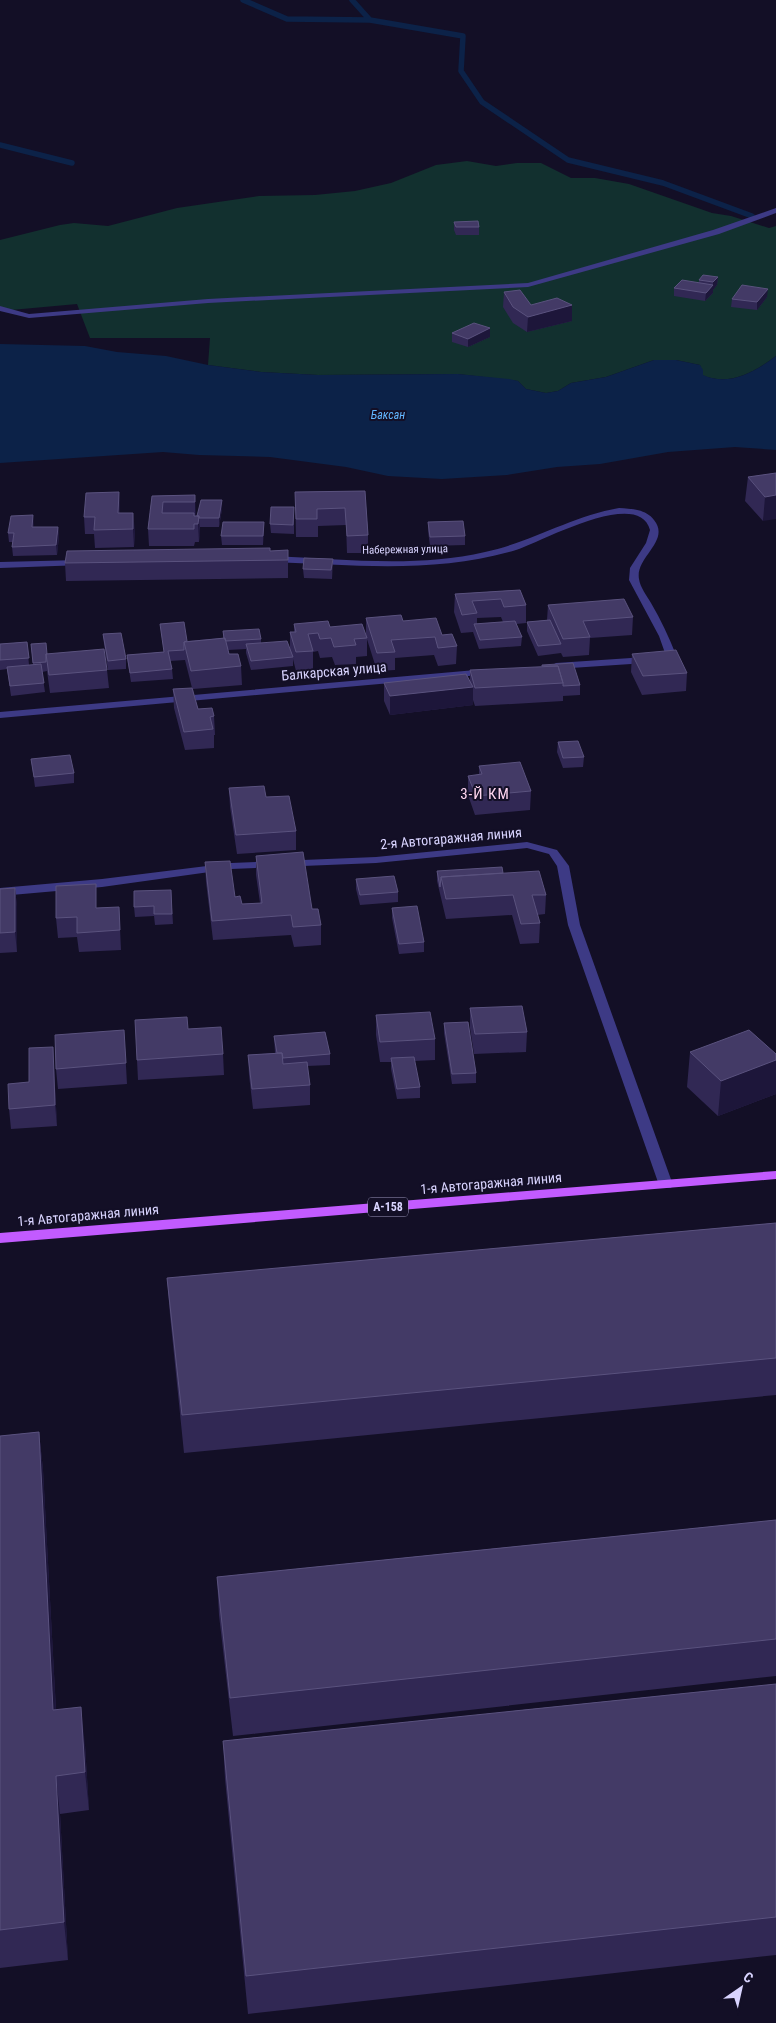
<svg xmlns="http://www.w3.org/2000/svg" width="776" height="2023" font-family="'Roboto Condensed',sans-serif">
<rect width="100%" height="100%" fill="#130f26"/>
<path fill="#12302f" d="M 467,161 L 496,166 L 517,163 L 541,163 L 571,178 L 595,178 L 629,184 L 712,213 L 731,216 L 769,228 L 776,226 L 776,356 C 755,372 729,387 702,375 L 700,365 L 676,360 L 654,360 L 606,377 L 571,383 L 558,391 L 546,393 L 526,389 L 518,381 L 458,374 L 318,375 L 261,372 L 208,365 L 210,338 L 90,338 L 77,304 L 0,311 L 0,240 L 60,225 L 74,223 L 108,226 L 177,208 L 259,196 L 315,195 L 355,191 L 391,183 L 436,165 Z"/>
<path fill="#0c2248" d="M 0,344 L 85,346 L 117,352 L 166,356 L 208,365 L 261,372 L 318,375 L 458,374 L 509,379 L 518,381 L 526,389 L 546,393 L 558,391 L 571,383 L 606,377 L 654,360 L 676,360 L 700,365 L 703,370 L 703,375 C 729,387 755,372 776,356 L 776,450 L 735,447 L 668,452 L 600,464 L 557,467 L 507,475 L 442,479 L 388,476 L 346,467 L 270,457 L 199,455 L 163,452 L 0,463 Z"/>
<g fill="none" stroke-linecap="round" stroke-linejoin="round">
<path stroke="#0c2248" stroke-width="5.5" d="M 243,0 L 287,19 L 370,20
M 352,0 L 370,20 L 463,36 L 461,71 L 482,102 L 568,160 L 663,183 L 752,216
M 0,145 L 72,163"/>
<path fill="#3d3a85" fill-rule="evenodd" d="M 776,208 L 776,213 L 719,234 L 528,287 L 208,303 L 29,318 L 0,311 L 0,306 L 29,314 L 208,299 L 528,283 L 713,230 Z
M 619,508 C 632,509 646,509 654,520 C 671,541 635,557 639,579 C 640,587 647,596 651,603 C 661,620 669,637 676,655 L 675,657 L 646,663 L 556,669 L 551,666 L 556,663 L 646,657 L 665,653 L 659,636 L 629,580 L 630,568 L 646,543 L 650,530 C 639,487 541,542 516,550 C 436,574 354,565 272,562 L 267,559 L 272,556 C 342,559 416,568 485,552 C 532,542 572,516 619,508 Z
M 80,560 L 85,563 L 83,565 L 0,568 L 0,562 Z
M 487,669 L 491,670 L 492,672 L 491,674 L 0,718 L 0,712 Z
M 527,842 L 557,850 L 569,866 L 580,925 L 673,1185 L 671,1188 L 661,1188 L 659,1185 L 568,925 L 557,866 L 549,854 L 527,848 L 376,863 L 231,869 L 102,887 L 0,896 L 0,888 L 102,879 L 231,863 L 376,857 Z"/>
<path fill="#c25bff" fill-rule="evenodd" d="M 776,1171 L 776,1179 L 0,1243 L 0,1233 Z"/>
</g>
<path fill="#312854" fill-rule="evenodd" d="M 454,222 L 479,227 L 479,235 L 456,235 L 454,230 Z
M 718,277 L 717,285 L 713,290 L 713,293 L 705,301 L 674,296 L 674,288 L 699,283 L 699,280 Z
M 504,292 L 531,305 L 572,305 L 572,321 L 527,332 L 513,323 L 503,307 Z
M 767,297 L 757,310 L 731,307 L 732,299 Z
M 490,328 L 490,337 L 468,347 L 452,342 L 452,333 Z
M 776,473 L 763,521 L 745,501 L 748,477 Z
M 365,491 L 368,535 L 368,553 L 347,553 L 346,525 L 318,526 L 318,537 L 296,537 L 295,492 Z
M 119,492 L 120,513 L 135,530 L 134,547 L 95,548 L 94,534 L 85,534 L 84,517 Z
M 195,495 L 195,516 L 222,509 L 219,527 L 200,527 L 199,542 L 195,542 L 194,546 L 149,546 L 148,529 L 152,496 Z
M 294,516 L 294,534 L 271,533 L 270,524 Z
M 264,522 L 263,545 L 222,545 L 221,536 Z
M 428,522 L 465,536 L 465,545 L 430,546 L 428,531 Z
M 34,524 L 33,527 L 58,527 L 59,536 L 57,555 L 13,556 L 12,547 L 13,542 L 9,542 L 8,533 Z
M 288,550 L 288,578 L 66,581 L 65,563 L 270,551 Z
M 333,559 L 332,579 L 304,578 L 303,569 Z
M 520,590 L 526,605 L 526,623 L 516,624 L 522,637 L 521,646 L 479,649 L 473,632 L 461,633 L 454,612 L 455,594 ZM 501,617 L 503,622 L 477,624 L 477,618 Z
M 548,605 L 633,617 L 632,635 L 590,638 L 589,655 L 563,657 L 561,653 L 538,656 L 527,631 L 527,622 L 547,620 Z
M 366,618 L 403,621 L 457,646 L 456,664 L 438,666 L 434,655 L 395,658 L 395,670 L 377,671 L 366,636 Z
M 160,624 L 187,641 L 223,638 L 223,631 L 261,639 L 261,643 L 290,649 L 290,632 L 294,632 L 294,624 L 330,627 L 367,638 L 367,656 L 356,657 L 356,664 L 335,665 L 332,657 L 320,658 L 318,651 L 313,652 L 313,669 L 296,671 L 293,659 L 293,666 L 251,670 L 246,653 L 246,649 L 228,650 L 229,654 L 241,666 L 242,685 L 193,689 L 198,709 L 214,716 L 215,735 L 214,735 L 214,748 L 185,750 L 174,708 L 173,689 L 192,688 L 185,660 L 170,661 L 172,669 L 173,679 L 131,682 L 128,664 L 127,655 L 164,652 Z
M 103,634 L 126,659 L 126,669 L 108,670 L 104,644 Z
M 27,642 L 29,665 L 33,665 L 31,644 L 47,654 L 107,670 L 109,688 L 50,693 L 47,671 L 42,672 L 45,692 L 11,696 L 7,669 L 0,670 L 0,644 Z
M 632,654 L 687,673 L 686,691 L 642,695 L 631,672 Z
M 470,670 L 580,685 L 580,695 L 563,696 L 563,701 L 475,706 L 473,700 L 473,705 L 390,715 L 384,701 L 384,683 L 470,681 Z
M 558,742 L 584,757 L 583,767 L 563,768 L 557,752 Z
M 31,759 L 74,773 L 74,783 L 35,787 Z
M 479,766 L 531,791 L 530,810 L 475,815 L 468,795 L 468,776 L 479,775 Z
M 229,788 L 266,797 L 296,831 L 296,850 L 237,854 L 230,807 Z
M 256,856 L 312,909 L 321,925 L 321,945 L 294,947 L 291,935 L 213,940 L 206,882 L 205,862 L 242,904 L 260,903 L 256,875 Z
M 437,871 L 503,873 L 546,895 L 545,914 L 537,915 L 540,923 L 539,943 L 520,944 L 512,915 L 446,919 L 437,881 Z
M 356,879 L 398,892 L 398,902 L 360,905 L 356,889 Z
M 15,888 L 17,907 L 17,952 L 0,953 L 0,889 Z
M 171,890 L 173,924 L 155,925 L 154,916 L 135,917 L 134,907 Z
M 119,907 L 121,950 L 79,952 L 77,937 L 58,938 L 56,918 L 97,908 Z
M 392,908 L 424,942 L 424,952 L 399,954 L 392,918 Z
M 470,1008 L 527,1032 L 526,1052 L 474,1054 L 470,1028 Z
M 376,1015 L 435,1039 L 435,1060 L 414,1061 L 420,1087 L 420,1098 L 397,1099 L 391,1069 L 391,1062 L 380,1062 L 376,1035 Z
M 444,1023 L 476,1073 L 476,1083 L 452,1084 L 444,1033 Z
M 188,1029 L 223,1054 L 224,1075 L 138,1080 L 137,1060 Z
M 124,1030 L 127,1084 L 58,1089 L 56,1069 Z
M 274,1036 L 330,1054 L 330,1065 L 307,1066 L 310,1085 L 310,1105 L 253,1109 L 249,1075 L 248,1055 L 275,1053 Z
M 690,1052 L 776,1054 L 776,1094 L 718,1116 L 687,1087 Z
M 54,1067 L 57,1126 L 11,1129 L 9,1109 L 29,1082 Z
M 776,1223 L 776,1395 L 184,1453 L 170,1315 L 167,1278 Z
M 39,1432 L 43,1470 L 56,1710 L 85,1745 L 89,1810 L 60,1814 L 68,1960 L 0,1968 L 0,1436 Z
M 776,1520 L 776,1676 L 233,1736 L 219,1615 L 217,1577 Z
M 776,1684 L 776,1955 L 248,2014 L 225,1779 L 223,1741 Z"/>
<path fill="#1d163a" d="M 718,277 L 717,285 L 713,290 L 713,293 L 705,301 L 706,293 L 713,285 L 713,282 Z
M 768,289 L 767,297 L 757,310 L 757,302 Z
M 572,305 L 572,321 L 527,332 L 528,317 Z
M 490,328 L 490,337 L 468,347 L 468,339 Z
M 119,492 L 120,509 L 119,531 L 118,513 Z
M 195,495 L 196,513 L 195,519 Z
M 776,495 L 776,519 L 763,521 L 765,497 Z
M 222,500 L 222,509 L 219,527 L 219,518 Z
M 133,513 L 135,530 L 134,547 L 133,529 Z
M 33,515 L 34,524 L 32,536 L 32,527 Z
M 199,516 L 200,534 L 199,542 L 198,524 Z
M 264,522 L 264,531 L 263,545 L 263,536 Z
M 58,527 L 59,536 L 57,555 L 56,545 Z
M 473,687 L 473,705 L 390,715 L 390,696 Z
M 15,888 L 17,907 L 17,952 L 15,932 Z
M 53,1047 L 54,1067 L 57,1126 L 55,1105 Z
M 776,1060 L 776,1094 L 718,1116 L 721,1081 Z
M 39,1432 L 43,1470 L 58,1748 L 53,1710 Z
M 81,1707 L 85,1745 L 89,1810 L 85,1772 Z
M 56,1776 L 60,1814 L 68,1960 L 64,1922 Z"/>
<path fill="#433a66" stroke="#5a527e" d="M 478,221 L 479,227 L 456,227 L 454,222 Z
M 703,275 L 718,277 L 713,282 L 699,280 Z
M 682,280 L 713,285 L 706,293 L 674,288 Z
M 742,285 L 768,289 L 757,302 L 732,299 Z
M 520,290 L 531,305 L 557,298 L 572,305 L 528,317 L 513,307 L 504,292 Z
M 474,323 L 490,328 L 468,339 L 452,333 Z
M 776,473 L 776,495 L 765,497 L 748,477 Z
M 365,491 L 368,535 L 347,536 L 345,508 L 317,509 L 317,519 L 296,519 L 295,492 Z
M 119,492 L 118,513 L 133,513 L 133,529 L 94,530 L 95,517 L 84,517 L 86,493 Z
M 195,495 L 195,502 L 163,502 L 162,513 L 194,513 L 194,516 L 199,516 L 198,524 L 194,524 L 194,529 L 148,529 L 152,496 Z
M 201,500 L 222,500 L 219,518 L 199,518 L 199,516 L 197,516 Z
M 271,507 L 294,507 L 293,525 L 270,524 Z
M 33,515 L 32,527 L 58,527 L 56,545 L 12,547 L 14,533 L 8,533 L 11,516 Z
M 463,521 L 465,536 L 430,537 L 428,522 Z
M 223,522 L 264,522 L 263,536 L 221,536 Z
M 270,548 L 270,551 L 288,550 L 288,560 L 65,563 L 67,551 Z
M 304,558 L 333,559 L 331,570 L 303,569 Z
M 520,590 L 526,605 L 504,607 L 501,599 L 472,601 L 477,613 L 462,615 L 455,594 Z
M 624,599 L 633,617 L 583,621 L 590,637 L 563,639 L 548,605 Z
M 401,615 L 403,621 L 436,618 L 442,635 L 452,634 L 457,646 L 438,648 L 435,637 L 391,640 L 395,652 L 377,653 L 366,618 Z
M 550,620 L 561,644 L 538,646 L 527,622 Z
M 328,621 L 330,627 L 362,624 L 367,638 L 354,639 L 356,645 L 334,647 L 331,638 L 320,639 L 318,633 L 308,634 L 313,651 L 296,652 L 290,632 L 296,632 L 294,624 Z
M 515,621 L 522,637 L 480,640 L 474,624 Z
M 184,622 L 187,641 L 184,642 L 184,650 L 168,651 L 172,669 L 130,673 L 127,655 L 164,652 L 160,624 Z
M 259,629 L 261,639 L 226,641 L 224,638 L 223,631 Z
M 121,633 L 126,659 L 108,661 L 103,634 Z
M 225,638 L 229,654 L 238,654 L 241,666 L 191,671 L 184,642 Z
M 287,641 L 293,657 L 251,661 L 246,644 Z
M 27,642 L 29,658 L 0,660 L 0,644 Z
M 46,643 L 47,654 L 46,654 L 46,662 L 33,663 L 31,644 Z
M 104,649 L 107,670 L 49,675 L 46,654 Z
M 676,650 L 687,673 L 643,676 L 632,654 Z
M 573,663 L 580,685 L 563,686 L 563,683 L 558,666 L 542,666 L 542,665 Z
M 41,664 L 44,683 L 10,686 L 7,667 Z
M 558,666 L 563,683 L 475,688 L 470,670 Z
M 466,674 L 473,687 L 390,696 L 384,683 Z
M 192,688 L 198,709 L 212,708 L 214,716 L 210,717 L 213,729 L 184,732 L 173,689 Z
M 578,741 L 584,757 L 563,758 L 558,742 Z
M 70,755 L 74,773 L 34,777 L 31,759 Z
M 520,762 L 531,791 L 476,796 L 468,776 L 482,774 L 479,766 Z
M 264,786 L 266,797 L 289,796 L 296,831 L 236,835 L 229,788 Z
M 303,852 L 312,909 L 318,909 L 321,925 L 293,927 L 291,915 L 212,921 L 205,862 L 230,861 L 235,897 L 240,896 L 242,904 L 262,903 L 256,856 Z
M 502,867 L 503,873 L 441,877 L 440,887 L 437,871 Z
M 539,871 L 546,895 L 532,895 L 540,923 L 521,924 L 513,895 L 446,899 L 441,877 Z
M 394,876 L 398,892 L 360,895 L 356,879 Z
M 96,884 L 96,908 L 119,907 L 120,930 L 77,933 L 77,917 L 56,918 L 56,886 Z
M 15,888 L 15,932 L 0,933 L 0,889 Z
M 171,890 L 172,914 L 154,914 L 154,906 L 134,907 L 134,891 Z
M 417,906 L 424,942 L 399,944 L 392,908 Z
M 522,1006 L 527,1032 L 475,1034 L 470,1008 Z
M 430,1012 L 435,1039 L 380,1042 L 376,1015 Z
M 187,1017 L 188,1029 L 221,1027 L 223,1054 L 137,1060 L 135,1020 Z
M 468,1022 L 476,1073 L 452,1074 L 444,1023 Z
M 124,1030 L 126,1063 L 56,1069 L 55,1035 Z
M 749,1030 L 776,1054 L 776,1060 L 721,1081 L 690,1052 Z
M 325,1032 L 330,1054 L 283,1058 L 282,1053 L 277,1053 L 274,1036 Z
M 53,1047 L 55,1105 L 9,1109 L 8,1084 L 29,1082 L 29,1048 Z
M 282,1053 L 283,1064 L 307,1062 L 310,1085 L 252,1089 L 248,1055 Z
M 414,1057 L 420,1087 L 397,1089 L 391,1058 Z
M 776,1223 L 776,1358 L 182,1415 L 167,1278 Z
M 39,1432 L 53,1710 L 81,1707 L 85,1772 L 56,1776 L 64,1922 L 0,1930 L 0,1436 Z
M 776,1520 L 776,1639 L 230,1698 L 217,1577 Z
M 776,1684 L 776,1917 L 246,1976 L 223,1741 Z"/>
<g text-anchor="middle" stroke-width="4" stroke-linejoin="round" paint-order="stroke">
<g font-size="11" fill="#d9d4ff" stroke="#130f26">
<text transform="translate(405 549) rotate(-1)" y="4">Набережная улица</text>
</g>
<g font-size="12" font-style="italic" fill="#62b6ff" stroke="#130f26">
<text x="388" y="419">Баксан</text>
</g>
<rect fill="#130f26" stroke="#9e99be" stroke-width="1" x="368" y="1197.5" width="40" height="19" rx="4"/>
<g font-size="12" font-weight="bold" fill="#d9d4ff">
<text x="388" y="1211">А-158</text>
</g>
<g font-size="14" fill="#d9d4ff" stroke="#130f26">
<text transform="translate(334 671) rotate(-5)" y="5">Балкарская улица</text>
<text transform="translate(451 838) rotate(-5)" y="5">2-я Автогаражная линия</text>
<text transform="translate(491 1183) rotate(-5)" y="5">1-я Автогаражная линия</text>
<text transform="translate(88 1215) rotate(-5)" y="5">1-я Автогаражная линия</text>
</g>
<g font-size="15" letter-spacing="1" fill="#ffd6f0" stroke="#130f26">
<text x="485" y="799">3-Й КМ</text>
</g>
</g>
<g transform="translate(741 1988) rotate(34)" stroke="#130f26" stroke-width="4" paint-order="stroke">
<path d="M0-4L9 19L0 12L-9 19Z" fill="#d9d4ff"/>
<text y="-8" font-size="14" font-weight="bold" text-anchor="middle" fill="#d9d4ff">С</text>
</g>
</svg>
